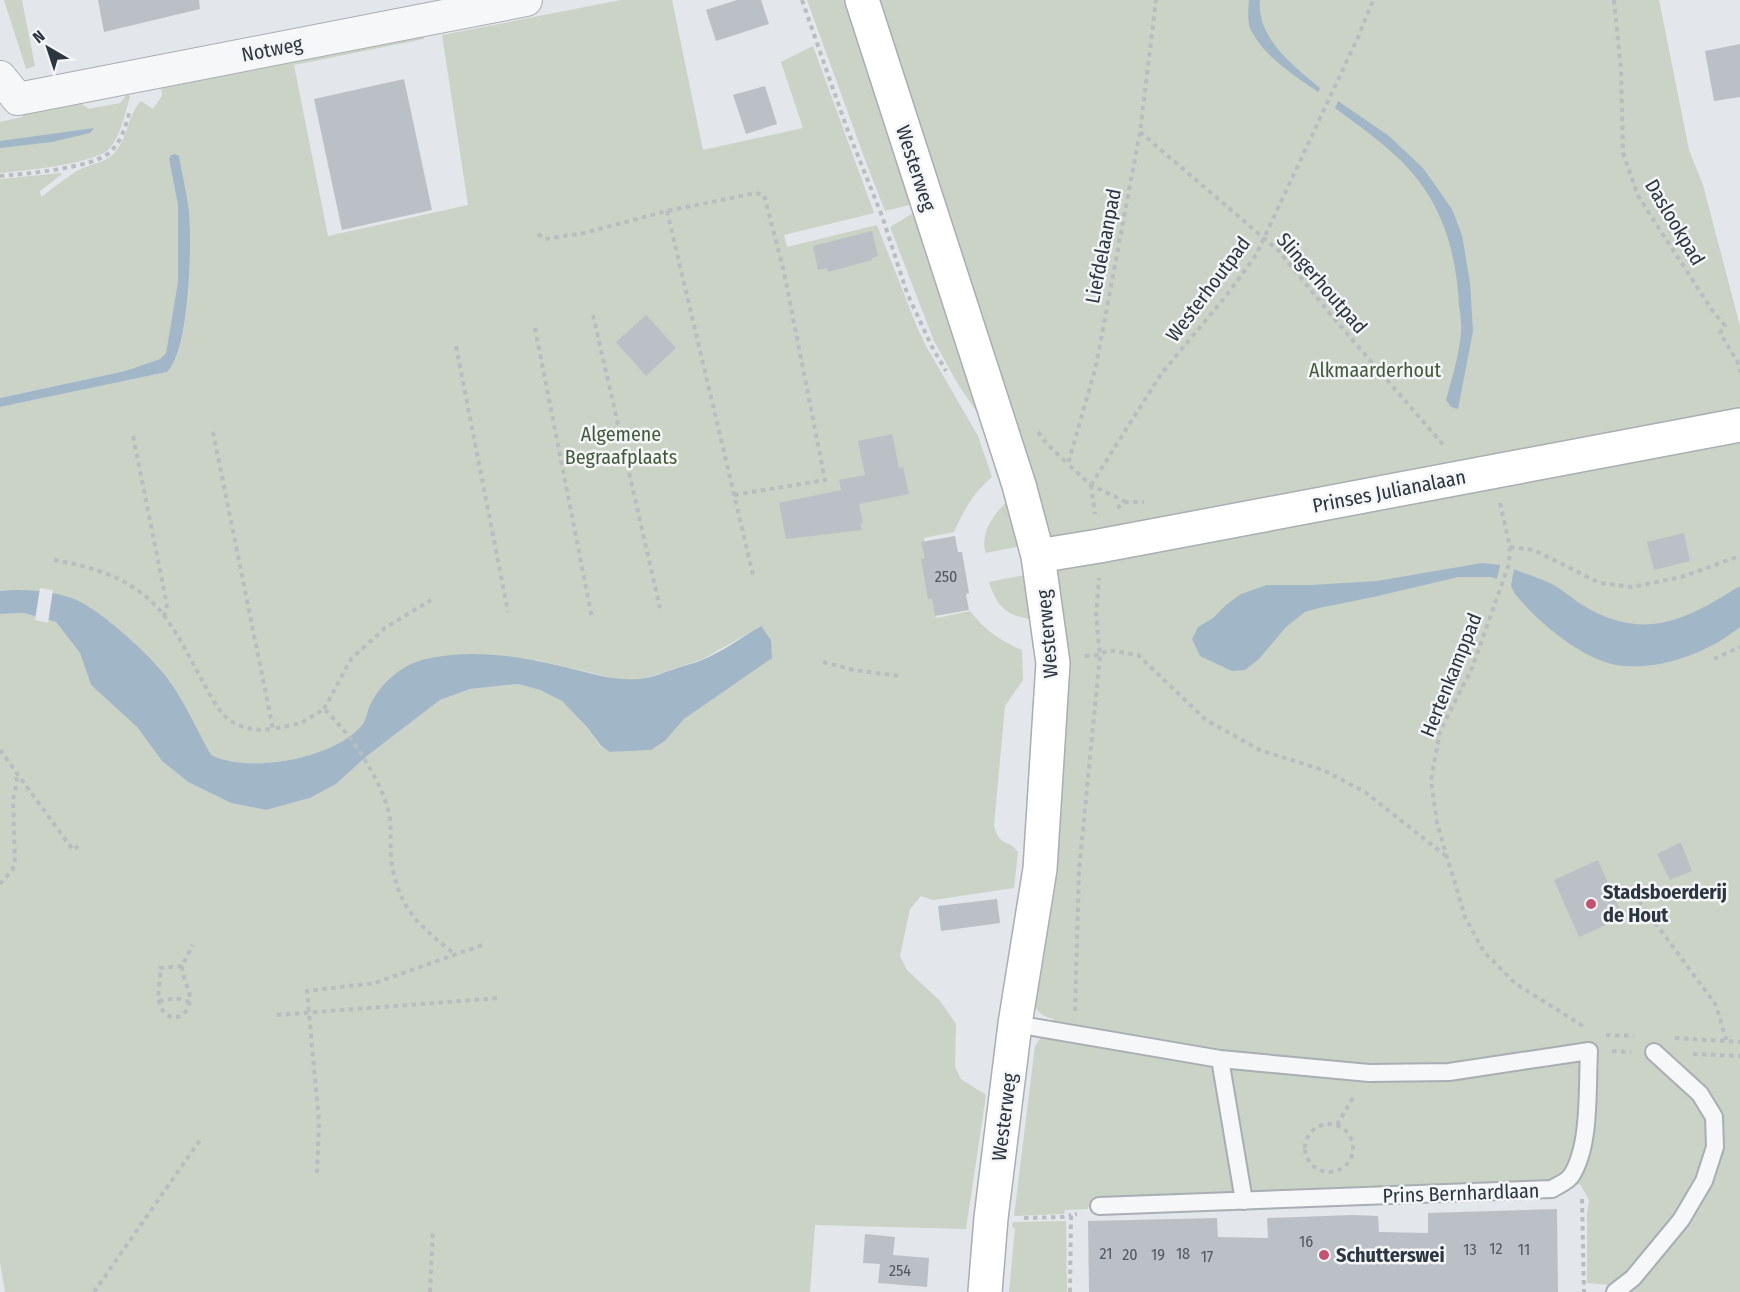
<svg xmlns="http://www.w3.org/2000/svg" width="1740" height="1292" font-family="'Fira Sans Condensed',sans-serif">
<rect width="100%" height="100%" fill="#e3e6ea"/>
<path fill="#cad3c5" d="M 4,0 L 22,0 L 35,66 L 26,69 Z
M 621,0 L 672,0 L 703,150 L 803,128 L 781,62 L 813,46 L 874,213 L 784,235 L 787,247 L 877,225 L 917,327 L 926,346 L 978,436 L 992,477 C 973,493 964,510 954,532 L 924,538 L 935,616 L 937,618 L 970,611 C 986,631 999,640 1022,650 L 1023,680 L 1005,706 L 994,825 C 999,848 1008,838 1018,852 L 1014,888 L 933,900 L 921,896 L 910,909 L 900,956 L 907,970 L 940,1001 L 956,1024 L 955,1067 L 961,1079 L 986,1095 L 966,1229 L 815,1225 L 810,1292 L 5,1292 L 0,1262 L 0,614 L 24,613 L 56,622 L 80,653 L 91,685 L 137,727 L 162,761 L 188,782 L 231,803 L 266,810 L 310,798 L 336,784 L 367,756 L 440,700 L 470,689 L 518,684 L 540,690 L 562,701 L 587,727 L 600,746 L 610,752 L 651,750 L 665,741 L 684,719 L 709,701 L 761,626 L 703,659 L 647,678 L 622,680 L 536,660 L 368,709 C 367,714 366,719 364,723 C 341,759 247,773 211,756 L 171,682 L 11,590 L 0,591 L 0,407 L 167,372 C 191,350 192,244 189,211 C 187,193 182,175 179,157 L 169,159 L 178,206 L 178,281 L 166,353 L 160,359 L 125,371 L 0,398 L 0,179 L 61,173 L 62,174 L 40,191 L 41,197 C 54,188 66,177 79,170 C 92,163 107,163 116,151 C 128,136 128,115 141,101 L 153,109 L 162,96 L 161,83 L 422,29 L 424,39 L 294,65 L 328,236 L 468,205 L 442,35 Z
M 807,0 L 848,0 L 913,204 L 885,211 L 867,165 Z
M 876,0 L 1659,0 L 1689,150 L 1703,185 L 1740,326 L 1740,1292 L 1614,1292 L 1613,1282 L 1610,1285 L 1587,1283 L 1587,1214 L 1589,1200 L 1580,1184 L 1089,1205 L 1088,1209 L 1065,1210 L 1064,1214 L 1014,1216 L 1035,1046 L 1054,1019 C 1041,1016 1036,1012 1033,999 L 1051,550 Z
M 128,93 L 130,97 C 125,113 121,136 109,149 C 94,164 22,171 0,173 L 0,122 L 22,117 L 22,113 L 79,102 L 89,109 L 120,103 Z
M 915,212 L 981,418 L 959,386 L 934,341 L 890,227 Z
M 1006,503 L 1008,505 L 1020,546 L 986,553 C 979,536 993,514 1006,503 Z
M 1025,575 L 1033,618 L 1029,619 C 1004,614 997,606 989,582 Z
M 1066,1221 L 1067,1292 L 1009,1292 L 1015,1228 L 1012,1227 L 1013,1222 Z"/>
<path fill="#a1b7c7" d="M 1249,0 L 1260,0 C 1256,38 1294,66 1320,88 L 1318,92 C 1295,76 1266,58 1252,32 C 1247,24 1248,10 1249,0 Z
M 1338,101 L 1389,136 L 1423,168 L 1452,209 L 1462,235 L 1470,283 L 1473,331 L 1458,409 L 1451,407 L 1446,400 C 1452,378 1459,356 1461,333 C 1462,324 1460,314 1459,305 C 1457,261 1446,216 1418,180 C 1396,151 1364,130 1335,108 Z
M 94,128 L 90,133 L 52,142 L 0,148 L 0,141 Z
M 175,154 L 179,156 C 182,174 187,193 189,211 C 192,244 190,351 167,372 L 0,407 L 0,398 L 125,371 L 160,359 L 166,353 L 178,281 L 178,206 L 169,159 L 171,155 Z
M 1482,563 L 1500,565 L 1497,579 L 1491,577 L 1458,577 L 1378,596 L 1319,608 L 1305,612 L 1286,627 L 1259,659 L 1245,670 L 1232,671 L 1200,656 L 1192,639 L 1198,627 L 1213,618 L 1226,605 L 1241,594 L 1267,585 L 1311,585 L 1377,581 Z
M 1514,569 C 1528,575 1544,579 1557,587 C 1568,594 1579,604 1591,610 C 1649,641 1690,617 1740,586 L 1740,627 C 1709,652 1665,669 1624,666 C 1585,663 1539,623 1515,594 L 1511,586 Z
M 11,590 C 32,590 54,591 74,599 C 100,609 155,659 171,683 C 186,705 198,732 211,755 C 248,774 336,759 363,724 C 366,719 367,713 369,707 C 380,685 398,667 422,660 C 469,648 518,656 565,667 C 591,673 619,683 646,678 C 655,677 663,672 672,670 C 682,666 692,664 702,660 C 722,652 742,637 761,626 L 771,640 L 772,658 L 684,719 L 665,741 L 651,750 L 610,752 L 601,746 L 587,727 L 562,701 L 540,690 L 518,684 L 470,689 L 440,700 L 367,756 L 336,784 L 310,798 L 266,810 L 231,803 L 188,782 L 162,761 L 137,727 L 91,685 L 80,653 L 56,622 L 24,613 L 0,614 L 0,591 Z"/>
<path fill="#e3e6ea" d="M 40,588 L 53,590 L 48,623 L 35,620 Z"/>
<path fill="#bbc0c6" d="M 98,0 L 199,0 L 200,9 L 104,32 Z
M 737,0 L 761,0 L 769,24 L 716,41 L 706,10 Z
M 1740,44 L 1740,97 L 1714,101 L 1705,51 Z
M 404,79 L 432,210 L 342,230 L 314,99 Z
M 765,86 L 777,124 L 746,134 L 733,95 Z
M 872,231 L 878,256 L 872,258 L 872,260 L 828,272 L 827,268 L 818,270 L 813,246 Z
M 646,315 L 676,348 L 646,376 L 616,342 Z
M 892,434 L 899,468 L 903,467 L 909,494 L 859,504 L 863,523 L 860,524 L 862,530 L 786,539 L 779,503 L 841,490 L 839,480 L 865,475 L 858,441 Z
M 1684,533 L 1690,561 L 1654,570 L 1647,542 Z
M 955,536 L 958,552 L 962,552 L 969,593 L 966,594 L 969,610 L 935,616 L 932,599 L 928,599 L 921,559 L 925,559 L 921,542 Z
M 1679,843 L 1681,843 L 1692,871 L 1670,880 L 1657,854 Z
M 1598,860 L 1623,917 L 1579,937 L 1554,880 Z
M 997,899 L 1000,923 L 941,931 L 938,906 Z
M 1557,1209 L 1558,1292 L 1089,1292 L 1088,1221 L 1217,1218 L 1218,1237 L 1268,1238 L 1267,1218 L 1353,1215 L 1378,1216 L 1379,1232 L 1428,1233 L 1428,1213 Z
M 865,1234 L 895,1237 L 893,1255 L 929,1258 L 927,1287 L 878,1283 L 880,1264 L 863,1263 Z"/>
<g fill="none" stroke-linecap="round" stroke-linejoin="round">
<defs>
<path id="lane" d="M 1015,1024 L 1220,1059 L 1369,1073 L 1449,1072 L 1589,1051 C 1587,1087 1591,1146 1571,1176 C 1567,1182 1558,1185 1552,1189 L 1099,1206
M 1220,1059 L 1244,1201
M 1615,1292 L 1633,1278 L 1681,1220 L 1704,1181 L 1715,1147 L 1714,1117 L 1700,1094 L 1654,1052"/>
<path id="street" d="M 0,77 L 18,99 L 526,0"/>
<path id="secondary" d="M 862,0 L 1019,485 L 1038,556 L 1053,663 L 1040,869 L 1015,1024 L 991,1218 L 985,1292
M 1038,556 L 1099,546 L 1740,425"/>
</defs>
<use href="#lane" stroke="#a8aeb4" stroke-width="20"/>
<use href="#street" stroke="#a8aeb4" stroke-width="34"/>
<use href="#secondary" stroke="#a8aeb4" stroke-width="36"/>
<path stroke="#b9bdc1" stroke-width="4" stroke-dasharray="4.5 4.5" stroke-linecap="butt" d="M 802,0 L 846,126 L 882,216 L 907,293 L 932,347 L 946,371
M 1614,0 L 1621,70 L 1623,153 L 1638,196 L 1712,310 L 1725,326 L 1720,333 L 1737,361 L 1740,372
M 1140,132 L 1279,251 L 1331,315 L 1445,447
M 0,176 C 24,174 94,168 110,152 C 122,141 126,125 130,110
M 667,211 L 754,579
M 538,234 L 545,239 L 584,233 L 667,211 L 756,193 L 764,195 L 784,272 L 825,480 L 734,495
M 593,315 L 660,608
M 535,328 L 592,618
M 456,346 L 508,612
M 213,432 L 273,729 L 301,723 L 324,709 C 350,733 378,775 388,809 C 392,823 390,840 391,855 C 396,907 418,925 456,955
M 1038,432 L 1047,444 L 1068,464
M 133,436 L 167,605 L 164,617
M 1091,485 L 1161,374 L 1226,296 L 1256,255 L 1359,35 L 1373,0
M 1091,485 L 1095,514
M 1126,502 L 1091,485 L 1068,464 L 1096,366 L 1140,132 L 1156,0
M 1500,503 L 1510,547 L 1509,564 L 1472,668 L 1440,731 L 1431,780 L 1437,823 L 1465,917 L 1484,952 L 1516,984 L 1583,1026
M 1117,508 L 1126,502 L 1144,502
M 1510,547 L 1534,550 L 1600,583 L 1632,587 L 1681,577 L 1740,556
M 54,560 C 89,566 128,577 154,604 C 175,626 188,655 203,682 C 210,695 218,711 229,720 C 243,729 257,731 273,729
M 1085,656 L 1100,655 L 1108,650 L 1138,655 L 1206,720 L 1260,750 L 1323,770 L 1365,792 L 1446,856
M 1714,659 L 1740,647
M 823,662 L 854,670 L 899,676
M 324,709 L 351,659 L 385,628 L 431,600
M 0,750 L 73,850 L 80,845
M 0,884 L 12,870 L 15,864 L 13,800 L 17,781 L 16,776
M 1639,901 L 1716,1005 L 1726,1040
M 182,966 L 160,968 C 161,978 157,991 159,1001 C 164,1026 190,1020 190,998 C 189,987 182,977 182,966 L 193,945
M 159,1001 L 176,998 L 189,1002
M 1075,1011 L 1079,870 L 1100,655 L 1096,615 L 1099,578
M 277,1015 L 500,998
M 1606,1035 L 1634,1036
M 1675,1038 L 1740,1042
M 1612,1051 L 1631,1052
M 1693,1054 L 1740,1056
M1305 1148a24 24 0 1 1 48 0a24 24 0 1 1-48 0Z
M 1337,1125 L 1354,1096
M 317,1173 L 319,1122 L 307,991 L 375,983 L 482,945
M 1582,1199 L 1584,1292
M 1024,1218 L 1063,1217 L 1071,1215
M 94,1292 L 200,1140
M 430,1292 L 433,1229
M 1070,1292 L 1071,1215 L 1077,1214"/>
<use href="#lane" stroke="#f5f7f8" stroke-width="16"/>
<use href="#street" stroke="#f5f7f8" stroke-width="32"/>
<use href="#secondary" stroke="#fff" stroke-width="33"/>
</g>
<g fill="#c35370" stroke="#f3f5f7" stroke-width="2">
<circle cx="1591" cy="904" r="6"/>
<circle cx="1324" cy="1255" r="6"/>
</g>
<g text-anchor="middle" stroke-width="5" stroke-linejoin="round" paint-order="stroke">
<g font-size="16" fill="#505862">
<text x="946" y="582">250</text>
<text x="1306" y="1247">16</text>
<text x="1496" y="1254">12</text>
<text x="1470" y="1255">13</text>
<text x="1524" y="1255">11</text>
<text x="1106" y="1259">21</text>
<text x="1183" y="1259">18</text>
<text x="1130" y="1260">20</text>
<text x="1158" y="1260">19</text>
<text x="1207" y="1262">17</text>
<text x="900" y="1276">254</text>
</g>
<g font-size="20" fill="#2c3641" stroke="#f3f5f7">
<text transform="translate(272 49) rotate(-11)" y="7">Notweg</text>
<text transform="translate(916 168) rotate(72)" y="7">Westerweg</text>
<text transform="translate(1675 222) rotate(59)" y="7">Daslookpad</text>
<text transform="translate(1103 246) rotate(-79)" y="7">Liefdelaanpad</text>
<text transform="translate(1322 283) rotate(49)" y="7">Slingerhoutpad</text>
<text transform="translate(1208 289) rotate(-53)" y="7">Westerhoutpad</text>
<text transform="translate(1389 491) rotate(-11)" y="7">Prinses Julianalaan</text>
<text transform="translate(1047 634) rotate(-95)" y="7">Westerweg</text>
<text transform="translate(1451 675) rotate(-68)" y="7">Hertenkamppad</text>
<text transform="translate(1004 1117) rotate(-83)" y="7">Westerweg</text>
<text transform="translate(1461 1193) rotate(-2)" y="7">Prins Bernhardlaan</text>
</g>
<g font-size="20" fill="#445b3b" stroke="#f3f5f7">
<text x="1375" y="377">Alkmaarderhout</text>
<text x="621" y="441">Algemene<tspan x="621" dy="23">Begraafplaats</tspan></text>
</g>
<g font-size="20" font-weight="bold" fill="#2c3641" stroke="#f3f5f7" text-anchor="start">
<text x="1603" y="899">Stadsboerderij<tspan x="1603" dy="23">de Hout</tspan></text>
<text x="1336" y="1262">Schutterswei</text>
</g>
</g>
<g transform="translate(48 48) rotate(321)" stroke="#f3f5f7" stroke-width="4.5" paint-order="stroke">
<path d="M0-4.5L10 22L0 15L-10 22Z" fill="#2c3641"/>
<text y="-9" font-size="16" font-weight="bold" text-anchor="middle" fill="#2c3641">N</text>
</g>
</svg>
